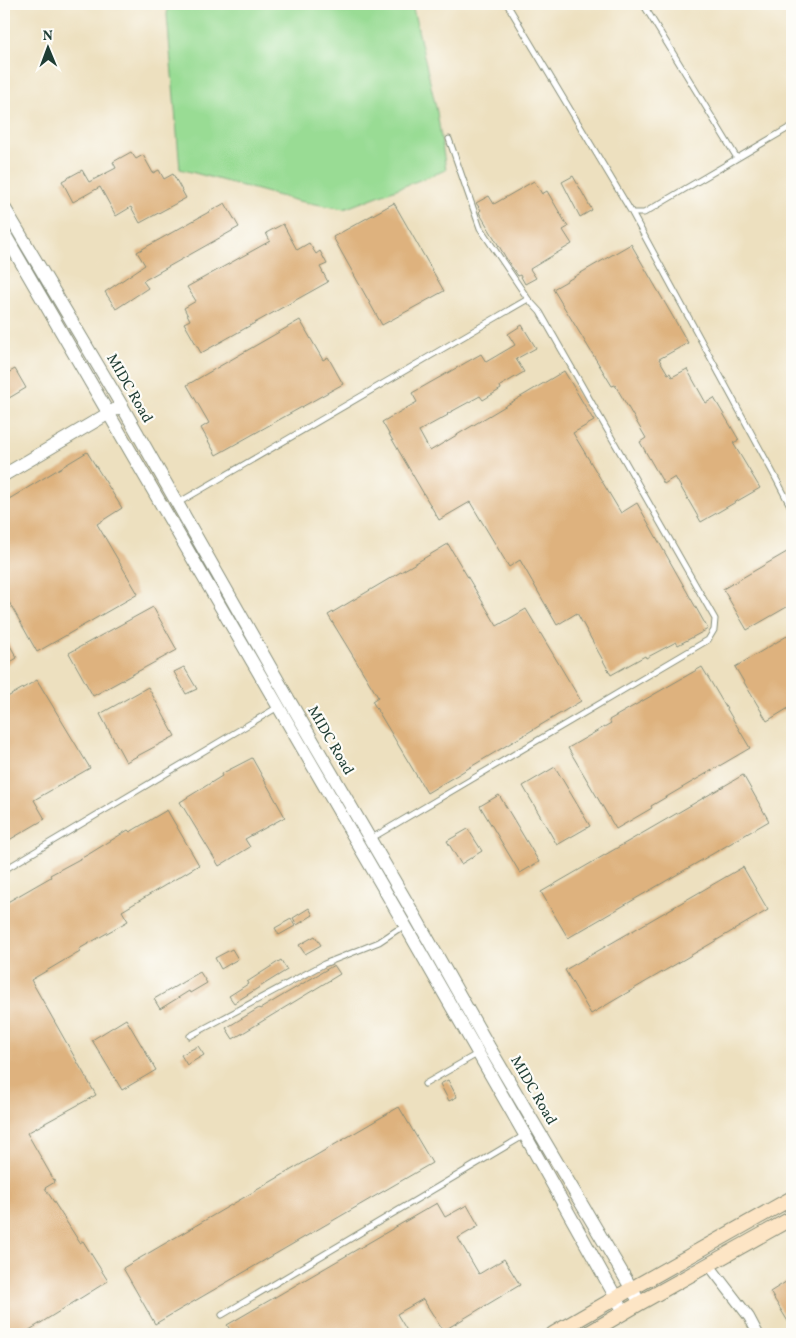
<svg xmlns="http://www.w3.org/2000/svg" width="796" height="1338" font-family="Vollkorn,serif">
<rect width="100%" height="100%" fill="#fdfcf7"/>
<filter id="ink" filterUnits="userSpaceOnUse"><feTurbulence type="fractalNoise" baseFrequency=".02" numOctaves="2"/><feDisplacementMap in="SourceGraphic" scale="10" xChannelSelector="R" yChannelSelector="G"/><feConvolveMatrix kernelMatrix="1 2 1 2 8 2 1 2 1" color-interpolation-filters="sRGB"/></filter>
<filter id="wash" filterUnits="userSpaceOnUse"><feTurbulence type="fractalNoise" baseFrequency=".0096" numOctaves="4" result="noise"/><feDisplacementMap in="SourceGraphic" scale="20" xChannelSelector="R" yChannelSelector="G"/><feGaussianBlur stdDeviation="1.12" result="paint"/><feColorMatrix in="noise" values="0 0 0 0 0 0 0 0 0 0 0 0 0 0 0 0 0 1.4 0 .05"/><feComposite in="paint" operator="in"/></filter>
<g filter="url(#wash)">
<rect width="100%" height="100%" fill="#ede0bf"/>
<path fill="#99dc94" stroke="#5c8c64" d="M 168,4 L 412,4 L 437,112 L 446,170 L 344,209 L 298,201 L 180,169 L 167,15 Z"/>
<g id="blocks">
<path fill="#deb27e" d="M 131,152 L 136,159 L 143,155 L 153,173 L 159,170 L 164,179 L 173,174 L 186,198 L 140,223 L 131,207 L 116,216 L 100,187 L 73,202 L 62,181 L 82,170 L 89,182 L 116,168 L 113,162 Z
M 573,176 L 592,210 L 580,217 L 562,182 Z
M 534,181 L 542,194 L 547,191 L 568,227 L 563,230 L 572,244 L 530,269 L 536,278 L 525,284 L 520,275 L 518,276 L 509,263 L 480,214 L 479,212 L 481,210 L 476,203 L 489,196 L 494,204 Z
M 225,203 L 239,227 L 143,281 L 148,288 L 116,309 L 105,292 L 145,265 L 137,252 Z
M 394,203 L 444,291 L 382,325 L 333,237 Z
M 283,224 L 297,250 L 309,243 L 316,254 L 320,251 L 327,264 L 320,267 L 328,282 L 201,353 L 184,323 L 190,320 L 184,308 L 196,301 L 187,287 L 270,241 L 266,233 Z
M 631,244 L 688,343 L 659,359 L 668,374 L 670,373 L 672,377 L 687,369 L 706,403 L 714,398 L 739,440 L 733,443 L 760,488 L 701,522 L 675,477 L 664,484 L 640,442 L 646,438 L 615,385 L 612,386 L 553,289 Z
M 300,320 L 323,360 L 328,357 L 343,384 L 216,455 L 201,428 L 209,423 L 187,385 Z
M 522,325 L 536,348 L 516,359 L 524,372 L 500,386 L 501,389 L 483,400 L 480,396 L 447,414 L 448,415 L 419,431 L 430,451 L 564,371 L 594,421 L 573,433 L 621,513 L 637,503 L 708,629 L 678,645 L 676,642 L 646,658 L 645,656 L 611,675 L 577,613 L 557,625 L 520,560 L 509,567 L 470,502 L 439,520 L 382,422 L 417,402 L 412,393 L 481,354 L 486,362 L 515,345 L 508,334 Z
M 15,369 L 26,388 L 4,401 L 4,375 Z
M 87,452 L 122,508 L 97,524 L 138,594 L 37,652 L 4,593 L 4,502 Z
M 448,544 L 497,626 L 526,609 L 581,701 L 427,793 L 372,701 L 378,697 L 328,615 Z
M 792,549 L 792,604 L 747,630 L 723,589 Z
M 153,607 L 177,650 L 93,696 L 69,653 Z
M 792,633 L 792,706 L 767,721 L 735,667 Z
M 4,635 L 17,658 L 4,666 Z
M 184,667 L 197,689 L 186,694 L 174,672 Z
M 702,667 L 750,748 L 651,806 L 652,808 L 616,829 L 568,748 L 611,723 L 609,720 Z
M 37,680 L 90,768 L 34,800 L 45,819 L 4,843 L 4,699 Z
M 148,687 L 175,736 L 126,762 L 100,714 Z
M 252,758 L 285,817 L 245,839 L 250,847 L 219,866 L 180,802 L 222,776 L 221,774 Z
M 555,767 L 590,826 L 557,845 L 523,786 Z
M 743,775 L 769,821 L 568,938 L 541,892 Z
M 499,795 L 539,862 L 520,873 L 480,806 Z
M 167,810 L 199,865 L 122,911 L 128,921 L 79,949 L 80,951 L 31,980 L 96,1095 L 27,1133 L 55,1182 L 45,1188 L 80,1243 L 83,1241 L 108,1281 L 23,1334 L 4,1334 L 4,904 L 51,877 L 50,875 L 89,854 L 128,830 L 130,832 Z
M 468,829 L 482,851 L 461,864 L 447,841 Z
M 743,867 L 768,910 L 591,1014 L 565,970 Z
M 309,908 L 313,915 L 297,925 L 293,918 Z
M 291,919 L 295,926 L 279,935 L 275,928 Z
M 315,936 L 321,945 L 305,954 L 299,945 Z
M 232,949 L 238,959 L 221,969 L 215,958 Z
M 281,960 L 287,970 L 234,1003 L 229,996 L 248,984 L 247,982 Z
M 334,965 L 340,974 L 233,1039 L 226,1028 L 259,1008 L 260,1009 Z
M 200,972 L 207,983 L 190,993 L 189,991 L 160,1009 L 154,999 Z
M 126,1019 L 156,1070 L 122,1090 L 92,1040 Z
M 198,1046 L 204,1055 L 187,1065 L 181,1055 Z
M 448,1080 L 457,1097 L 449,1101 L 440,1084 Z
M 399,1107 L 432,1163 L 155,1324 L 123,1268 Z
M 437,1203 L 445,1217 L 467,1205 L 479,1226 L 458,1238 L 479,1274 L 504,1259 L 520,1285 L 443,1331 L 423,1299 L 397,1314 L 409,1334 L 233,1334 L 227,1325 Z
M 792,1278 L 792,1328 L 770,1292 Z"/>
</g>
</g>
<g filter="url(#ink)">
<use href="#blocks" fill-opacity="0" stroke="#868e7a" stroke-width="1"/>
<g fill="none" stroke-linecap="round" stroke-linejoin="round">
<defs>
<path id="service" d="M 507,4 L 632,213 L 644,213 L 792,126
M 643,4 L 737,158
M 449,139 L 480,228 L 528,299
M 632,213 L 772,471 L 792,509
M 178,503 L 528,299 L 540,312 L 715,619 L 714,630 L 708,640 L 372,838
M 4,870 L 278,707
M 190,1036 L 324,964 L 379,942 L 397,930 L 406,927
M 425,1084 L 477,1054
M 222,1315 L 525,1135"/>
<path id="minor" d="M 709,1265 L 749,1317 L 758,1334"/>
<path id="tertiary" d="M 4,207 L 122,406 L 289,700 L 416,918 L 489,1047 L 640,1303
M 4,233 L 406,927 L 525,1135 L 624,1312
M 4,475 L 116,409"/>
<path id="secondary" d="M 553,1334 L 631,1289 L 792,1198
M 587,1334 L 640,1303 L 792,1218"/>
</defs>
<use href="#service" stroke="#868e7a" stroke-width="7"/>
<use href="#minor" stroke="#868e7a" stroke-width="12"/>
<use href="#tertiary" stroke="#868e7a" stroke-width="14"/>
<use href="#secondary" stroke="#868e7a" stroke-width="16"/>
<use href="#service" stroke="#fff" stroke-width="5"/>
<use href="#minor" stroke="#fff" stroke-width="10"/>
<use href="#tertiary" stroke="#fff" stroke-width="12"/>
<use href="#secondary" stroke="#fde5c5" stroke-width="14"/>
</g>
</g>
<g text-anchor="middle" stroke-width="4.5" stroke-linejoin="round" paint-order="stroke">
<g font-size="15" fill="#1f3d34" stroke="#fdfcf7">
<text transform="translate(130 388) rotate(60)" y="5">MIDC Road</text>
<text transform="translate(331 740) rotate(60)" y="5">MIDC Road</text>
<text transform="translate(534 1090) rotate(60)" y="5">MIDC Road</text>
</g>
</g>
<rect width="796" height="1338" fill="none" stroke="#fdfcf7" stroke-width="20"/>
<g transform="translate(48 48) rotate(359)" stroke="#fdfcf7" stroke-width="4" paint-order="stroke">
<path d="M0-4L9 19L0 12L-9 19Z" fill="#1f3d34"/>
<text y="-8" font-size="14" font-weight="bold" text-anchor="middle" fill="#1f3d34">N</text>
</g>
</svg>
